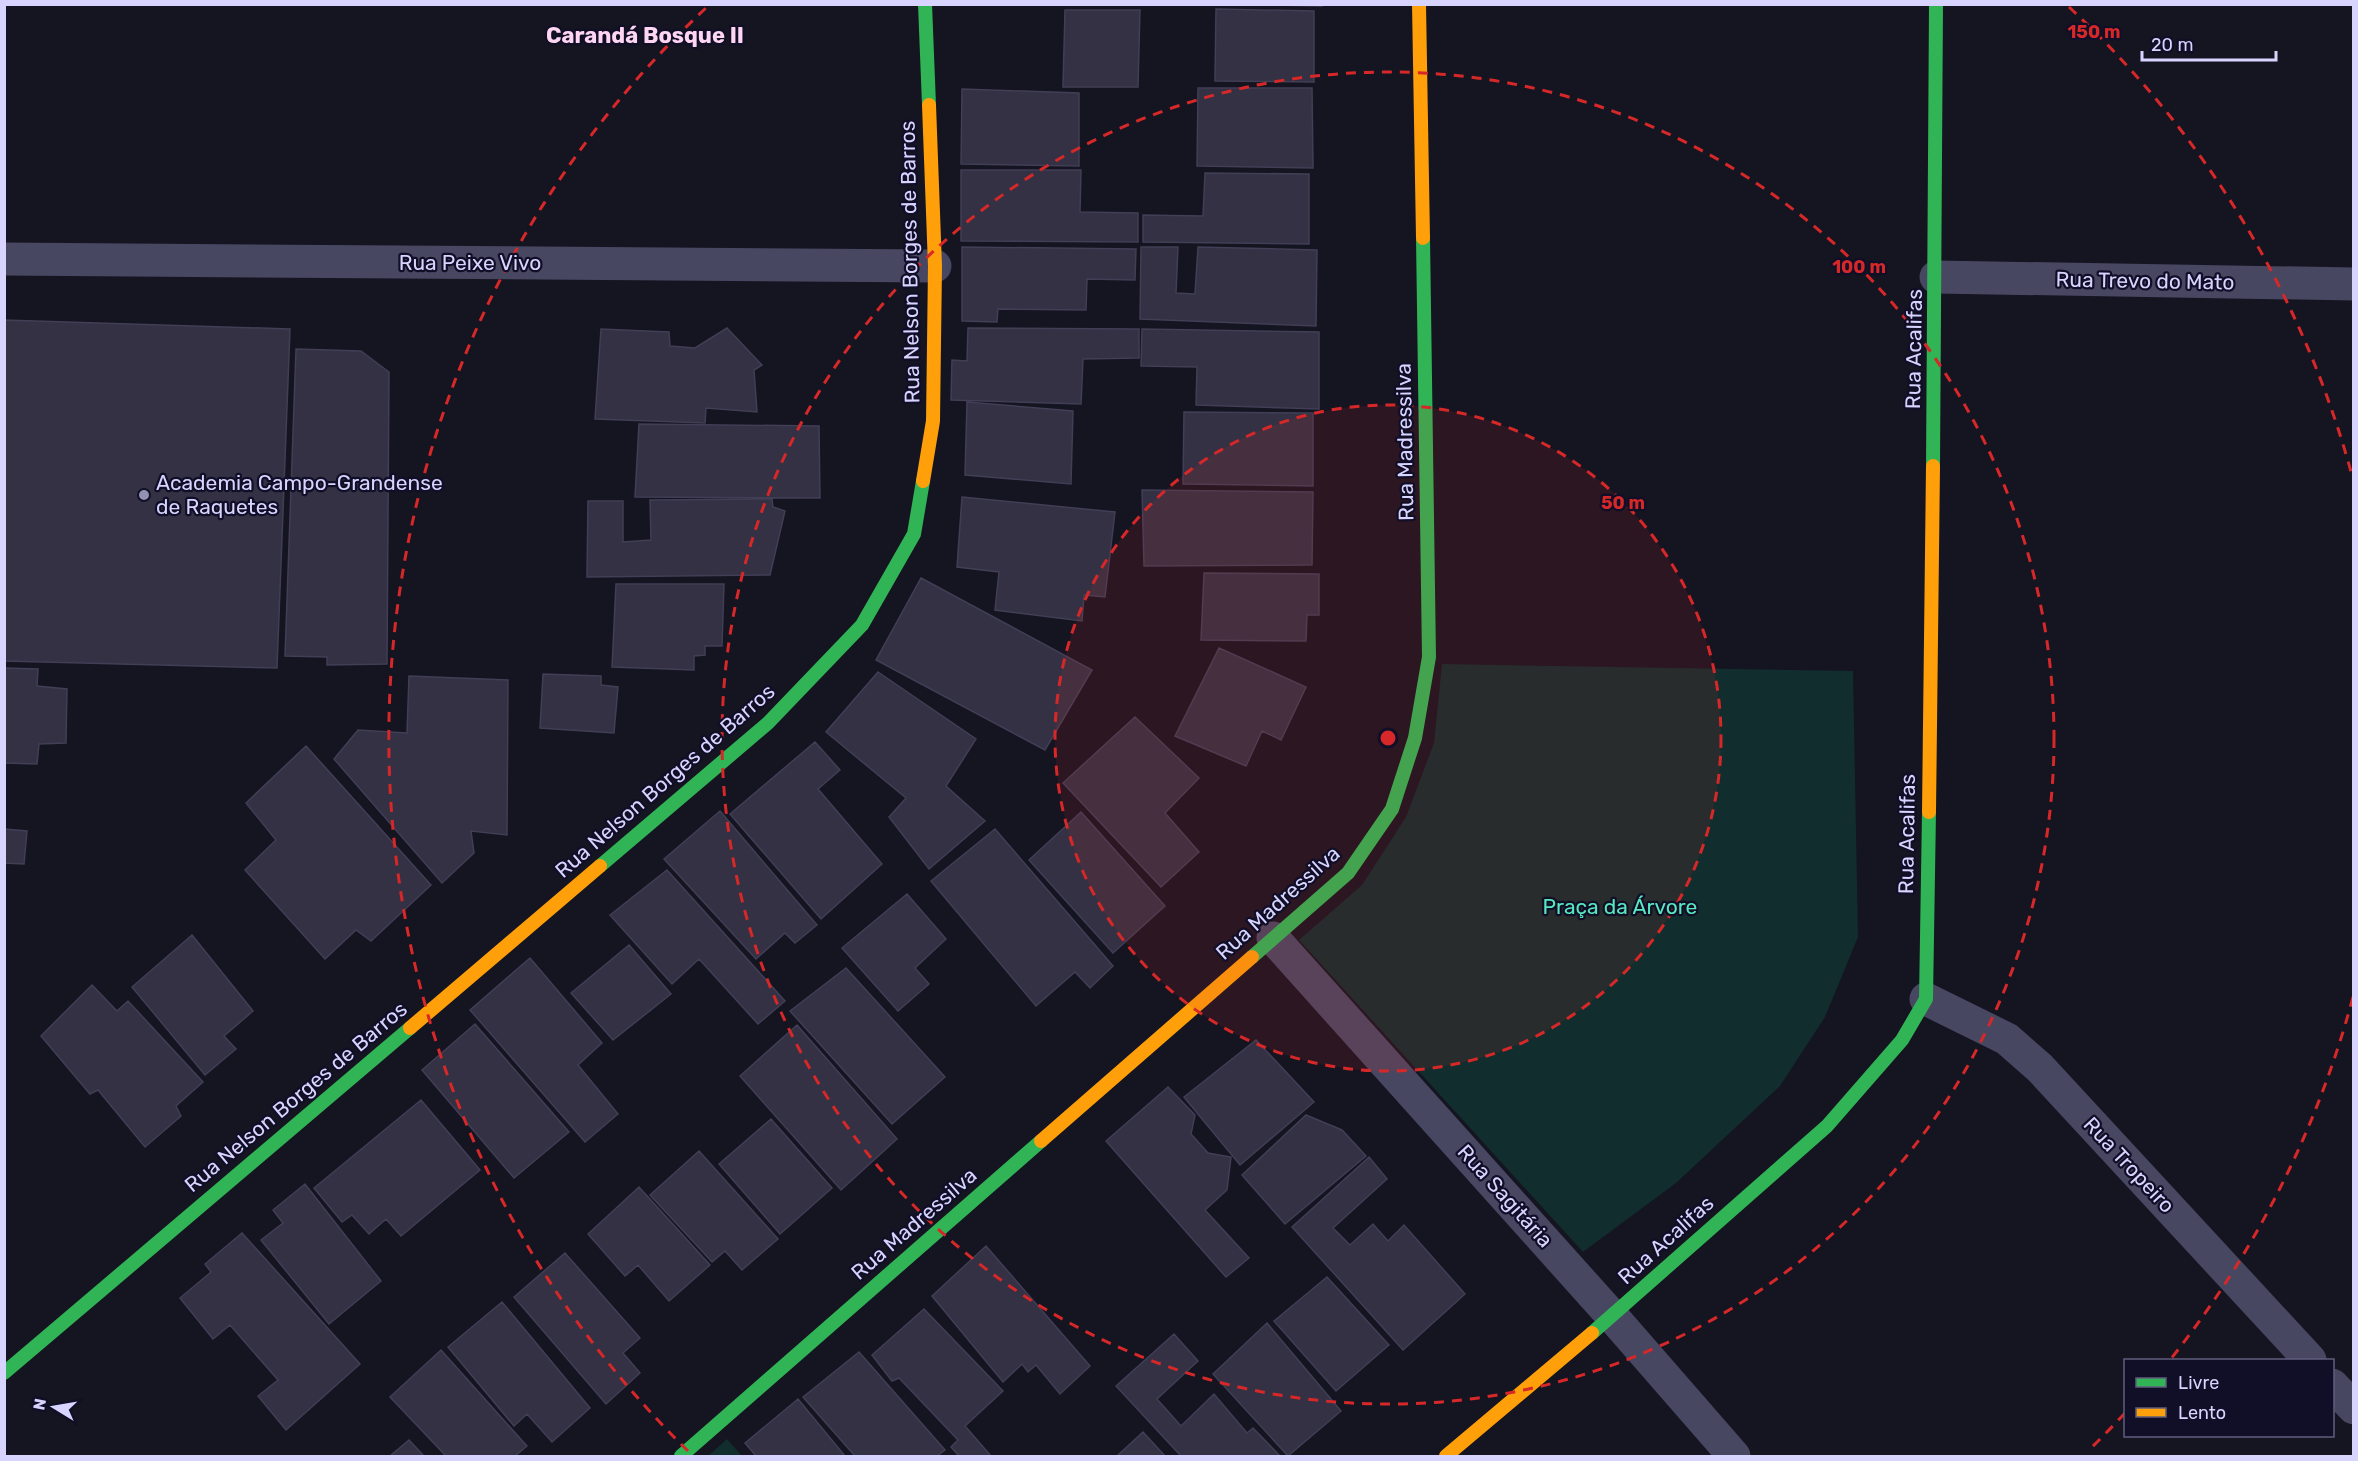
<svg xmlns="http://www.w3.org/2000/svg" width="2358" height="1461" font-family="Rubik,sans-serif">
<rect width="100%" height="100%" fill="#151421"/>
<path fill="#112d2d" d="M 1442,664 L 1853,671 L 1858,937 L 1825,1017 L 1780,1086 L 1676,1183 L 1583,1252 L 1299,940 L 1362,885 L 1406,817 L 1434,743 Z
M 727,1439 L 742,1456 L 708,1456 Z"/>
<path fill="#333143" stroke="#413e56" stroke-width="1.5" d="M 1220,4 L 1322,4 L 1322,6 Z
M 1216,9 L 1314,11 L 1314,82 L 1215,81 Z
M 1065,10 L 1140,10 L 1138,87 L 1063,87 Z
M 1198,88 L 1312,88 L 1313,168 L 1197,166 Z
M 962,89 L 1079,93 L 1079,166 L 961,164 Z
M 961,170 L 1081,170 L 1080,212 L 1138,213 L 1138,242 L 961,241 Z
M 1205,173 L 1309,174 L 1309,244 L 1143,242 L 1143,215 L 1203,216 Z
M 962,247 L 1136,249 L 1135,280 L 1087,279 L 1086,310 L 998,309 L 997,322 L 962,321 Z
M 1141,247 L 1178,247 L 1176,293 L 1195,294 L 1198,247 L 1317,250 L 1316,326 L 1140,319 Z
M 4,320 L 290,329 L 277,668 L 4,661 Z
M 727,328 L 762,365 L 754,370 L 757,412 L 706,408 L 705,423 L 595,419 L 601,329 L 669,332 L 670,346 L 695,348 Z
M 968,328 L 1139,329 L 1139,358 L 1083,359 L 1081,404 L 951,400 L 952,360 L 967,361 Z
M 1142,329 L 1319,332 L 1319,409 L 1196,405 L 1197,367 L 1141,366 Z
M 296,349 L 361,351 L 389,372 L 387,664 L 327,665 L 327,657 L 285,656 Z
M 967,402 L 1073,411 L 1071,484 L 965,475 Z
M 1184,412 L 1313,413 L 1313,486 L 1183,484 Z
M 639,424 L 819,426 L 820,498 L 635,497 Z
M 1142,490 L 1313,492 L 1312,565 L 1144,566 Z
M 962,497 L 1115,512 L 1105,597 L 1084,595 L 1082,621 L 995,610 L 999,572 L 957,567 Z
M 772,499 L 773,507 L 785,511 L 770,575 L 587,577 L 588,501 L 623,501 L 623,542 L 651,540 L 650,500 Z
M 1204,573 L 1319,574 L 1319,615 L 1307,615 L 1306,641 L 1201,640 Z
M 921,578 L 1092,670 L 1045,750 L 876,660 Z
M 616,584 L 724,584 L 722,646 L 705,646 L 705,655 L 694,656 L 694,670 L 612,667 Z
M 1219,648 L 1306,687 L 1281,740 L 1262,731 L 1246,766 L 1175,736 Z
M 4,668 L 38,669 L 37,686 L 67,689 L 66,743 L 39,744 L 37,764 L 4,763 Z
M 878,672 L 976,739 L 946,786 L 985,821 L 929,869 L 889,817 L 906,798 L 826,732 Z
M 543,674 L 601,676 L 601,685 L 618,687 L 614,733 L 540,728 Z
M 409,676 L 508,680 L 507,835 L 471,831 L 474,853 L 442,883 L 334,759 L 358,730 L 407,733 Z
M 1135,717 L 1199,778 L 1165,813 L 1199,852 L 1161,887 L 1063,783 Z
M 815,742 L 840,770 L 818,789 L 882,864 L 821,919 L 730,814 Z
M 306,746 L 431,885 L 371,941 L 356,930 L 325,959 L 245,870 L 276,840 L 246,803 Z
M 720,811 L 817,925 L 795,943 L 785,933 L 756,959 L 664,859 Z
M 1081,812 L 1165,906 L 1113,953 L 1029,860 Z
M 4,829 L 27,831 L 24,864 L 4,863 Z
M 995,829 L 1113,966 L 1090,988 L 1075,972 L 1036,1006 L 931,881 Z
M 667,870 L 785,1001 L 758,1024 L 699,959 L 672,984 L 610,915 Z
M 907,894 L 946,939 L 915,968 L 929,984 L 898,1011 L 842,948 Z
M 192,935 L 253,1011 L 224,1036 L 236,1049 L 205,1075 L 132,987 Z
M 629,945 L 671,994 L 613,1040 L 571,993 Z
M 530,958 L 602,1043 L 578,1065 L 618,1114 L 585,1142 L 470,1010 Z
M 846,968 L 945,1077 L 892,1124 L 790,1011 Z
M 92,985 L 117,1011 L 128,1001 L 203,1082 L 176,1106 L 181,1116 L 145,1147 L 98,1090 L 90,1094 L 41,1036 Z
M 475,1024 L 569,1132 L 514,1178 L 422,1070 Z
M 797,1025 L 897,1139 L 841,1190 L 740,1076 Z
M 1256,1040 L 1314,1102 L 1240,1165 L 1184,1097 Z
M 1168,1087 L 1195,1115 L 1191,1134 L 1208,1153 L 1231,1157 L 1227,1190 L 1205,1210 L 1249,1258 L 1226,1277 L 1106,1141 Z
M 421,1100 L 480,1170 L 401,1236 L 386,1219 L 369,1234 L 352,1215 L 342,1222 L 314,1188 Z
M 1306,1115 L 1342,1130 L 1366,1156 L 1285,1224 L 1242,1175 Z
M 771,1119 L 832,1188 L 780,1234 L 719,1164 Z
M 699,1151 L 778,1239 L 742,1270 L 725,1251 L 712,1262 L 650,1195 Z
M 1369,1157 L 1387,1179 L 1333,1228 L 1350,1245 L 1373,1224 L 1388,1241 L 1404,1225 L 1465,1294 L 1403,1350 L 1292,1227 Z
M 305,1184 L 381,1281 L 329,1324 L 261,1240 L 283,1223 L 273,1210 Z
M 639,1187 L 710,1265 L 669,1301 L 638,1265 L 625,1276 L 588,1234 Z
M 242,1233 L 360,1364 L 286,1430 L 258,1396 L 278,1380 L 230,1325 L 213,1339 L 180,1298 L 211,1272 L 205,1264 Z
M 986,1246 L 1090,1366 L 1060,1394 L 1036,1365 L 1028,1372 L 1022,1364 L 1003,1382 L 932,1296 Z
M 565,1253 L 640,1338 L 623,1353 L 640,1373 L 606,1404 L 514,1297 Z
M 1327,1277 L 1389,1345 L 1336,1391 L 1274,1321 Z
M 502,1302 L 590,1408 L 552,1442 L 527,1414 L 514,1426 L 448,1347 Z
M 924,1309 L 1003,1391 L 965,1426 L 991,1456 L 959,1456 L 951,1447 L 958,1440 L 899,1378 L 892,1381 L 872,1355 Z
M 1267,1323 L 1341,1411 L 1288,1456 L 1213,1374 Z
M 1174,1334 L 1198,1361 L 1157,1399 L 1181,1426 L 1214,1394 L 1247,1433 L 1253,1428 L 1280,1456 L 1181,1456 L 1116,1386 Z
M 441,1350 L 527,1446 L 515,1456 L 446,1456 L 390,1397 Z
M 859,1352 L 945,1450 L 937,1456 L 855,1456 L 803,1397 Z
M 798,1399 L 845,1456 L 756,1456 L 745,1443 Z
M 1143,1432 L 1165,1456 L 1117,1456 Z
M 409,1440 L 424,1456 L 390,1456 Z"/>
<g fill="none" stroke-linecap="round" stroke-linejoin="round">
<path stroke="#484762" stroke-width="33" d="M 4,259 L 935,266
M 1936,277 L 2354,284
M 1273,938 L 1612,1316 L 1734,1456
M 1926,999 L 2007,1039 L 2040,1068 L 2310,1360
M 2332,1385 L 2354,1408"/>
<path stroke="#30b455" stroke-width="14" d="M 925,4 L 929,105
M 1933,466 L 1936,4
M 600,866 L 768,723 L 862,625 L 914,534 L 923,481
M 1252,957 L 1348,873 L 1392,809 L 1415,738 L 1429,657 L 1423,238
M 1592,1333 L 1827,1126 L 1902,1040 L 1926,999 L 1929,812
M 4,1373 L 410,1028
M 681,1456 L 1041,1141"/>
<path stroke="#ff9f0a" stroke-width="14" d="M 1419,4 L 1423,238
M 923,481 L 933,421 L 935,266 L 929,105
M 1929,812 L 1933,466
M 410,1028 L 600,866
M 1041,1141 L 1252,957
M 1446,1456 L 1592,1333"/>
</g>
<circle cx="1388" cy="738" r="333" fill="#d62828" fill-opacity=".12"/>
<g fill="none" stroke="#d62828" stroke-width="3" stroke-dasharray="10 8">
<circle cx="1388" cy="738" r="333"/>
<circle cx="1388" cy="738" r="666"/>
<path d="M2353 997A999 999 0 0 1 2170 1360M2125 1413A999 999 0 0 1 2088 1451M688 1451A999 999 0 0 1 707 7M2069 7A999 999 0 0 1 2353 479"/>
</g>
<circle fill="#9391b1" stroke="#110e27" stroke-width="2" cx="144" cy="495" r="6"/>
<g text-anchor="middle" stroke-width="4.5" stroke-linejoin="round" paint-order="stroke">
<g font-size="21" fill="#d7d4ff" stroke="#110e27">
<text transform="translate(910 262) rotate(-91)" y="7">Rua Nelson Borges de Barros</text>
<text x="470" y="270">Rua Peixe Vivo</text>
<text transform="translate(2145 281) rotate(1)" y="7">Rua Trevo do Mato</text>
<text transform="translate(1914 349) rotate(-89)" y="7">Rua Acalifas</text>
<text transform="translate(1405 442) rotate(-91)" y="7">Rua Madressilva</text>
<text transform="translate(665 781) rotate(-41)" y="7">Rua Nelson Borges de Barros</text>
<text transform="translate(1907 834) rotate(-89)" y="7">Rua Acalifas</text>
<text transform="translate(1278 903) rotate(-42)" y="7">Rua Madressilva</text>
<text transform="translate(296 1097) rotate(-40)" y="7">Rua Nelson Borges de Barros</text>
<text transform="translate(2129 1165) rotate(47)" y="7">Rua Tropeiro</text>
<text transform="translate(1505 1196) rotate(48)" y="7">Rua Sagitária</text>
<text transform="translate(914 1224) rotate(-41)" y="7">Rua Madressilva</text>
<text transform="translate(1666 1240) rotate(-42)" y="7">Rua Acalifas</text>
</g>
<g font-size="21" fill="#d7d4ff" stroke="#110e27" text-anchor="start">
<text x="156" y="490">Academia Campo-Grandense<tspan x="156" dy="24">de Raquetes</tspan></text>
</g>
<g font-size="21" fill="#57e8be" stroke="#110e27">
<text x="1620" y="914">Praça da Árvore</text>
</g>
<g font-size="22" font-weight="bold" fill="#ffd6f1" stroke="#110e27">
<text x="645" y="43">Carandá Bosque II</text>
</g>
</g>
<circle cx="1388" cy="738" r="9" fill="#d62828" stroke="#110e27" stroke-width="3"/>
<g font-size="18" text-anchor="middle" font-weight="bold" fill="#d62828" stroke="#110e27" stroke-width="4.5" stroke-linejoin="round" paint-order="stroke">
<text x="2094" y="38">150 m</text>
<text x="1859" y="273">100 m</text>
<text x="1623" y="509">50 m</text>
</g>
<rect width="2358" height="1461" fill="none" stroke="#d7d4ff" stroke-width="12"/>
<rect x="2124" y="1359" width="210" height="78" fill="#110e27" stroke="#605d7d" stroke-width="1.5"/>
<rect x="2136" y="1378" width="30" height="9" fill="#30b455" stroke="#605d7d" stroke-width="1.5"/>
<text x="2178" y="1389" font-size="18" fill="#d7d4ff">Livre</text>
<rect x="2136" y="1408" width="30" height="9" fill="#ff9f0a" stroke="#605d7d" stroke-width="1.5"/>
<text x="2178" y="1419" font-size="18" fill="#d7d4ff">Lento</text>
<g transform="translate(54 1407) rotate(281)" stroke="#110e27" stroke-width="4.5" paint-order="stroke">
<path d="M0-4.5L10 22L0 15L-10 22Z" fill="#d7d4ff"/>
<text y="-9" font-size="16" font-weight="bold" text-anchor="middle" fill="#d7d4ff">N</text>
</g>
<path d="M2142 51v9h134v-9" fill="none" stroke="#d7d4ff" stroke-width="3"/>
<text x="2151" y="51" font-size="18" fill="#d7d4ff" stroke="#110e27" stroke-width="4.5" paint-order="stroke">20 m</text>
</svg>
